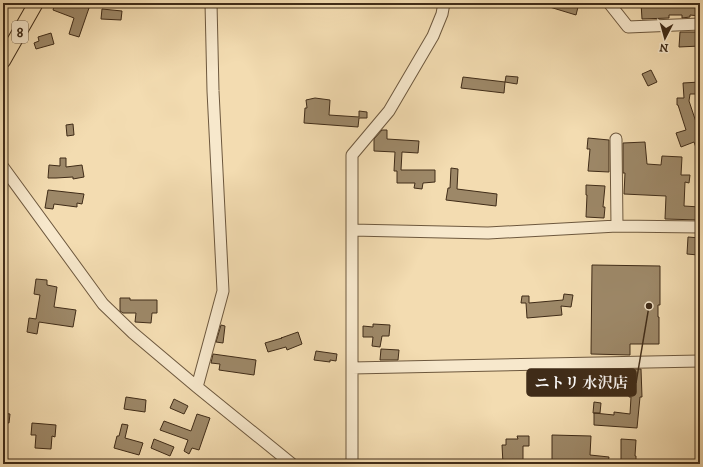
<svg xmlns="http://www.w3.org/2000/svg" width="703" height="467" font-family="'IM FELL DW Pica','Noto Serif JP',serif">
<rect width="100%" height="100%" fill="#f3dcb1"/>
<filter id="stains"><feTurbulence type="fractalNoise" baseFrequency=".005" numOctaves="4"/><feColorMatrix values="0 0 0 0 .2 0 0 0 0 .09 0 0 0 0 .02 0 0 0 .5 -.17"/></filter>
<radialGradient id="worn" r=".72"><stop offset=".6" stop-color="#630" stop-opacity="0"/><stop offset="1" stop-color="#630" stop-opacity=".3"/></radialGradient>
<path fill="#9d8868" stroke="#402c18" d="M 55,3 L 73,3 L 89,8 L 79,37 L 69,34 L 74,18 L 53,10 Z
M 543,3 L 579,3 L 576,15 L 543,5 Z
M 641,3 L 700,3 L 700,16 L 690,15 L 690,17 L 682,18 L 682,15 L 669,15 L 669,18 L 642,19 Z
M 102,9 L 122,11 L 121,20 L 101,19 Z
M 680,32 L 700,32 L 700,46 L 679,47 Z
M 51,33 L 54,44 L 36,49 L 34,43 L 39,41 L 38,37 Z
M 651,70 L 657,82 L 648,86 L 642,74 Z
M 506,76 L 518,77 L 517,84 L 505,82 Z
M 463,77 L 505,82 L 504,93 L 461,88 Z
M 700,82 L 700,94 L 690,94 L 689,101 L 696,122 L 700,122 L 700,155 L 699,156 L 694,142 L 681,147 L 676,133 L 686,130 L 678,105 L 677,105 L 677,98 L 684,98 L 683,83 Z
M 315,98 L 330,100 L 329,115 L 359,117 L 359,111 L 367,112 L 367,118 L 359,118 L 358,127 L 304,123 L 305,108 L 307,108 L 306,100 Z
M 73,124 L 74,135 L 67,136 L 66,125 Z
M 382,130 L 387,130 L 387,139 L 419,141 L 418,153 L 402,152 L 401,170 L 435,170 L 435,182 L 423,183 L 422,189 L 414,188 L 415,183 L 397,183 L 397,171 L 394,171 L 395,152 L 374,151 L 374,139 Z
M 588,138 L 609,140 L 609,172 L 588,171 L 590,149 L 587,149 Z
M 645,142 L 647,164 L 661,165 L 662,156 L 682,157 L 681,175 L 690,175 L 689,183 L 685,182 L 684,206 L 700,207 L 700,220 L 665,219 L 666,196 L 624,194 L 625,173 L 623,173 L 623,143 Z
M 60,158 L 66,158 L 66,167 L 82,165 L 84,177 L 73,179 L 73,177 L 56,178 L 48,178 L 49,165 L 60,166 Z
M 451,168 L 458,169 L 457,189 L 497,194 L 496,206 L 446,200 L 448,188 L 450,188 Z
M 586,185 L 605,186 L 603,207 L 605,207 L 604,218 L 586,217 L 587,195 L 586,195 Z
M 48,190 L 84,194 L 82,204 L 77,203 L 77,207 L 54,204 L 53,209 L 45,208 Z
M 688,237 L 700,238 L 698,255 L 687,254 Z
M 592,265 L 660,266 L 660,305 L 658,305 L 658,317 L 659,317 L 659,344 L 630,344 L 630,355 L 591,354 Z
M 36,279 L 47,280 L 47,285 L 57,287 L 54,307 L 76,310 L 73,327 L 39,322 L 37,334 L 27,332 L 29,318 L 36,319 L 40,295 L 34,294 Z
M 564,294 L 573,295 L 571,307 L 561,306 L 562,315 L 527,318 L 526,303 L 521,303 L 522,296 L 529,296 L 529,303 L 563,300 Z
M 120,298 L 130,298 L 130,300 L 157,300 L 157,313 L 152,313 L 151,323 L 135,322 L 136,313 L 123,313 L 120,311 Z
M 373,324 L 390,325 L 389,336 L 382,336 L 380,347 L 372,346 L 373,337 L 363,337 L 363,326 L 373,327 Z
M 221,325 L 225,326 L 223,343 L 216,342 Z
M 298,332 L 302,344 L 287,350 L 286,347 L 268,352 L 265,343 L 282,338 L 281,338 Z
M 381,349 L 399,350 L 398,360 L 380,360 Z
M 316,351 L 337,354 L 336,361 L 330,360 L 330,362 L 314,360 Z
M 213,354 L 256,360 L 254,375 L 219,370 L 220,364 L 211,363 Z
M 627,369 L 641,369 L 642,397 L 640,397 L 637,428 L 594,425 L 594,413 L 614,415 L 614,412 L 630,414 L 631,397 L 629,397 Z
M 126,397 L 146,400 L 145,412 L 124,409 Z
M 174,399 L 188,406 L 184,414 L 170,408 Z
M 594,402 L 601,403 L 600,413 L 593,413 Z
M 3,413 L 10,414 L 9,423 L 3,422 Z
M 197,414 L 210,418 L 199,450 L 192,448 L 189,454 L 184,451 L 188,440 L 160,430 L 164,421 L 191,431 Z
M 32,423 L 56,425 L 55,437 L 52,436 L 51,449 L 35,448 L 36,435 L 31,435 Z
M 122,424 L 128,425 L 125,438 L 143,443 L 139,455 L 114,448 L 117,436 L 119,436 Z
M 552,435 L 591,436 L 590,455 L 609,457 L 608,464 L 552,464 Z
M 517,436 L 529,436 L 529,446 L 523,446 L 523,464 L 503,464 L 502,445 L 506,445 L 506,439 L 518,439 Z
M 154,439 L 174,447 L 170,456 L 151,448 Z
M 621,439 L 636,440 L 635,456 L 636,456 L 636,464 L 621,464 Z"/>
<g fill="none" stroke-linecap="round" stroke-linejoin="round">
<defs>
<path id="minor" d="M 609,3 L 628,27 L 700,24
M 616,139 L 617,226
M 3,167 L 103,304 L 133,333 L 197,387 L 292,464
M 352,230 L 488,233 L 617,226 L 700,227
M 352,368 L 700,361
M 197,387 L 223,291 L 213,91 L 211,3
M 352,464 L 352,155 L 389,111 L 433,36 L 442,14 L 444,3"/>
<path id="major" d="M 3,61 L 36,3"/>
</defs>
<use href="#minor" stroke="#6d583e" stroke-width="13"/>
<use href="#major" stroke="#402c18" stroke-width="16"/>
<use href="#minor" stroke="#f7e8cc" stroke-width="11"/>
<use href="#major" stroke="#f3dcb1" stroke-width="14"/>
</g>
<g text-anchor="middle" stroke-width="3.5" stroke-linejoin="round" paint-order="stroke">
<rect fill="#f7e8cc" stroke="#77644e" stroke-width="1" x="12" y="21" width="16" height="22" rx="3"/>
<g font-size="13" font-weight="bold" fill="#402c18">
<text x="20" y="37">8</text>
</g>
</g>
<path fill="none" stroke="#402c18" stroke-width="1.5" d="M649 306L636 383"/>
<circle fill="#402c18" stroke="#f7e8cc" stroke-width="1.5" cx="649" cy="306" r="4"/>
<rect fill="#402c18" stroke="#402c18" stroke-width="1.5" x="527" y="369" width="109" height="27" rx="4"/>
<g font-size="15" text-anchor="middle" font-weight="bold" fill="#fff">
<text x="581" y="388">ニトリ 水沢店</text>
</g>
<rect width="703" height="467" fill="none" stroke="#f3dcb1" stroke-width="16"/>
<rect x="4" y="4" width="695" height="459" fill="none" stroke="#402c18" stroke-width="2"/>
<rect x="8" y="8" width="687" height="451" fill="none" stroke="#402c18"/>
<g transform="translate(665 38) rotate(186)" stroke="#f7e8cc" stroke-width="3" paint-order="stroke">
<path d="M0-3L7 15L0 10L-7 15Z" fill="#402c18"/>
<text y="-6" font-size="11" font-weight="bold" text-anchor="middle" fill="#402c18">N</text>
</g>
<rect width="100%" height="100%" filter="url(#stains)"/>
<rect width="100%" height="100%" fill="url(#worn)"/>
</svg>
